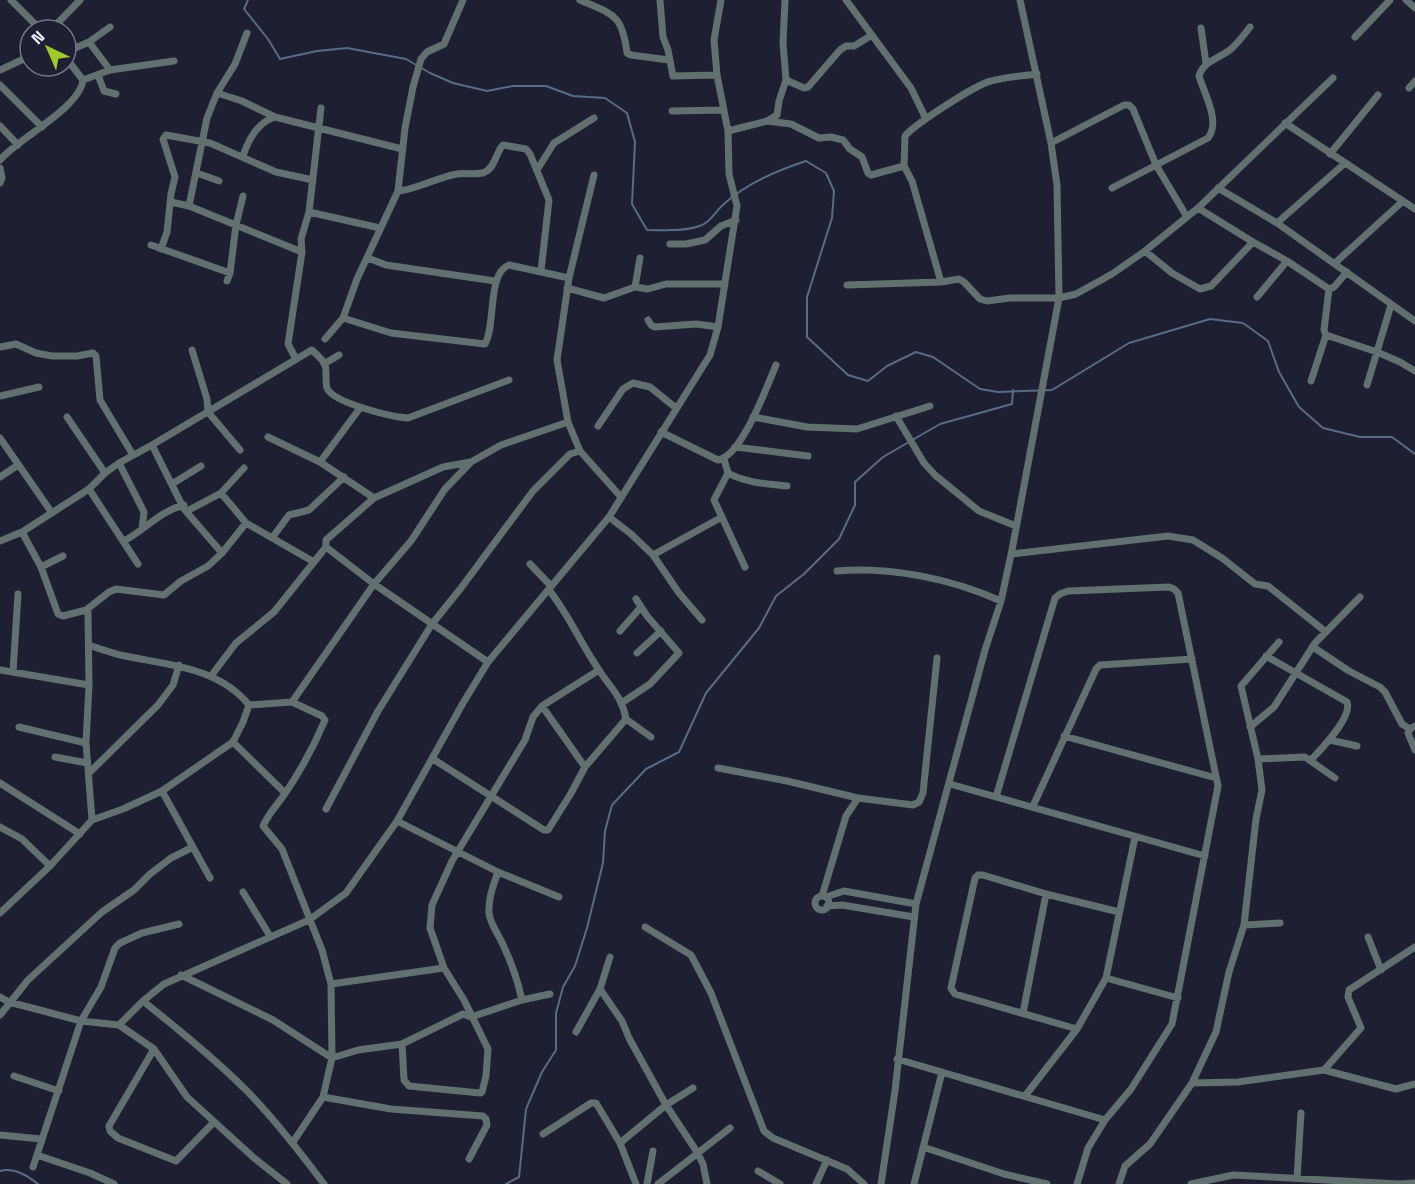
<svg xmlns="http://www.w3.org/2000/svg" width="1415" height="1184" font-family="'Space Grotesk',sans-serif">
<rect width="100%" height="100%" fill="#1e1f32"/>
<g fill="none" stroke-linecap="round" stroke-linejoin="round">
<path stroke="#586c82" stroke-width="2" d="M 248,0 L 244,9 L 268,39 L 280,59 L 317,51 L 347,48 L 406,59 L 430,73 L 453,83 L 487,91 L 513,86 L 546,86 L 573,96 L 605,98 L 627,113 L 635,142 L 632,204 L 647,230 C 665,230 685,232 702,225 C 711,222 717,209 725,203 C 748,183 778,170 806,161 L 826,173 L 834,191 L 832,218 L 807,297 L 807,337 L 848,375 L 868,381 L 887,366 L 916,352 L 933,357 L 980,389 L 998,392 L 1052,390 L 1129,343 L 1210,319 L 1243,323 L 1268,341 L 1279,372 L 1299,407 L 1323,428 L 1360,437 L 1392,437 L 1415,454
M 0,1171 C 14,1167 27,1175 38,1184
M 506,1184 L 519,1177 L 526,1109 L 542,1072 L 556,1050 L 556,1013 L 563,987 L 575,966 L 587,928 L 603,863 L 605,831 L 612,805 L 646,769 L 679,752 L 706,693 L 759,628 L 776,596 L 804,574 L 839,539 L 855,505 L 855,482 L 883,457 L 940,424 L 1012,404 L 1013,390"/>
<path stroke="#62716f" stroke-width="7" d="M 11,0 L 41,30
M 580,0 C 614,15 622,14 627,53 L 631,55 L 669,60
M 660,0 L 663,37 L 668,50 L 673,76 L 717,75
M 846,0 L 911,88 L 926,119
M 1406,0 L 1415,8
M 1201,28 L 1206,63
M 51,30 L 80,0
M 1355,37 L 1390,0
M 89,42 L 110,70
M 66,52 L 89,42 L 110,27
M 0,70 L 30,56
M 98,75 L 104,91 L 116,94
M 83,80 L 110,70 L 174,61
M 786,80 L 804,88 L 808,87 L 840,50 L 846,46 L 854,46 L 872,35
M 0,85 L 42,127
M 1409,88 L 1415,81
M 217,93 L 242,101 L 275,117
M 672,111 L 724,110
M 767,121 L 777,115 L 779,101 L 786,80 L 783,43 L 785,0
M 1285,123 L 1415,209
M 0,126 L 18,145
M 728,131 L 767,121 L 791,124 L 819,138 L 831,137 L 843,140 L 850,149 L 862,157 L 868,173 L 871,175 L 904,166
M 1051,143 L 1124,105 L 1129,105 L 1133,109 L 1156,165 L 1187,217
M 1330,154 L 1378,95
M 243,156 C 248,141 258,122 275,117 L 402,149
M 0,160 C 17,139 80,108 83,80 L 66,58
M 0,168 L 2,178 L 0,183
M 537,170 L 554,143 L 594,118
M 197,173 L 219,181
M 594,175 L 569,278 L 557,360 L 568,422 L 580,451 L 621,497
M 1112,188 L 1208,138 C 1221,122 1204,93 1199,76 C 1204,60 1219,59 1231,49 C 1238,43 1244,35 1250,27
M 1218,188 L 1277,223 L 1415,321
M 398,191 C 415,190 438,177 457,174 C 466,172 477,176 485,172 C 495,168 496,152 503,145 L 526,149 L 530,154 L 549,200 L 541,271
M 171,202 L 189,206 L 302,252
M 189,206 L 207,118 L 217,93 L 235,64 L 247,33
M 1198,208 L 1253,242
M 309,212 L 380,228
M 1277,223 L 1345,163
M 670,244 L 686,244 L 705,240 L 721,226 L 736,220
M 151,245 L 230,273
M 161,249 L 167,232 L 171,194 L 175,177 L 163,139 L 166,135 L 210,143 L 276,172 L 313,180
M 1145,251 L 1172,273 L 1200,289 L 1211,286 L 1253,242 L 1287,261 L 1329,289 L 1334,287 L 1347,272
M 368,258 L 386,265 L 495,281
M 1335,263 L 1403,201
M 227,281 L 230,273 L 236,225 L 243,196
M 941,282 L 912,181 L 904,166 L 905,136 C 915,124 975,85 991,81 C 1005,77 1022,76 1037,74
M 847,285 L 941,282 L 959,279 L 964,282 L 980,299 L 987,301 L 1010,298 L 1059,298 L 1076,294 L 1112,274 L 1145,251 L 1198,208 L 1333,78
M 635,287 L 640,258
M 567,288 L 604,298 L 635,287 L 648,289 L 666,284 L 725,284
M 1329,289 L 1324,330 L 1326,335 L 1377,352 L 1400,362 L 1415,371
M 1257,297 L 1287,261
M 343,318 L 391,333 L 485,344 C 496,325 487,273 509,265 L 569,278
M 648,320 L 651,325 L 655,327 L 696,324 L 718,327
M 325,339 L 343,318 L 357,279 L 398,191 L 405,128 L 413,87 L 421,59 L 427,52 L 444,44 L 463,0
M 0,347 L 16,344 L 36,353 L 52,356 L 77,356 L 93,353 L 96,356 L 100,400 L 133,455
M 192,350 L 207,399 L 208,412 L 240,450
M 296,359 L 288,344 L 302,252 L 301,239 L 309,212 L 321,108
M 324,364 L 339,355
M 1311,381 L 1326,335
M 1367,385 L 1391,305
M 0,396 L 39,387
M 896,416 L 924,463 L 935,475 L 979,511 L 1016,526
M 67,417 L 105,473
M 753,417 L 807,427 L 857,429 L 930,406
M 598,426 L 623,389 L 633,383 L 650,387 L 676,408
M 661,432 L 718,460 C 742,456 767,386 776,365
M 268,437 L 320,462 L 374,498
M 0,438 L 52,513
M 152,445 L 184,509 L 222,553
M 735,447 L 808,456
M 724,459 L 728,473 C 746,483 768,484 787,486
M 320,462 L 360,408
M 119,463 L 144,512 L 142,529
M 728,473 L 714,500 L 745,567
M 0,477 L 18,465
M 172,484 L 201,466
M 89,489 L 138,564
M 221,493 L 246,523 L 314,562
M 187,511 L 221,493 L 244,468
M 609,517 L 631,534 L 653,555 L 679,593 L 702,620
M 22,532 L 41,567 L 58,614 L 63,616 L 86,610 L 109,592 L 116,589 L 164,595 L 181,581 L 208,566 L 222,553 L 246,523
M 272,538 L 289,515 L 309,510 L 344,477
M 0,541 L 22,532 L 89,489 L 105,473 L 119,463 L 152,445 L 310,351 L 312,350 C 316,354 323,360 325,364 C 327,371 325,380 327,388 C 333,403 392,417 408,418 L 509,380
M 124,541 C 145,530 160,511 184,505
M 326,547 L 374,584 L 488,662
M 1011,554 L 1168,536 L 1193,540 L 1222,558 L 1255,584 L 1268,586 L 1326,632
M 653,555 L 722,517
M 530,564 L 551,586
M 41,567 L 63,556
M 837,571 C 890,566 952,579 1001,601
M 549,590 C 569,615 581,644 599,670 C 611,689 622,696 626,719 L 651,737
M 86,610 L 88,612 L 89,685 L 86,743 L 92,820
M 620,631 L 641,607
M 89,645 C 99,649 110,652 120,655 C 166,665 217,666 249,705
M 1313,647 L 1349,671 L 1380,687 L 1385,692 L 1402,724 L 1410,729
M 637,653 L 661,631
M 1266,656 L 1347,702 C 1353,717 1321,749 1311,760
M 0,670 L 89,685
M 13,672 L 18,594
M 211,676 L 236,643 L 274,612 L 326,547 L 326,540 L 374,498 L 443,467 L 471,462
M 292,702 L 374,584 L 411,541 L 445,489 L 471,462 L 501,445 L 568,422
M 623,702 L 650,684 L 679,653 L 647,616 L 636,599
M 249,705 L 292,702 L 322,716 L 325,720 C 314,746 300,772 284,795 C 277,805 268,814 263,826 L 282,849 L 322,950 L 331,984 L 332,1058 L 323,1097 L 293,1142
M 542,706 L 585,767
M 1415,726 L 1410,729 L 1408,733 L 1415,750
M 19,727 L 86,743
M 1250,727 L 1274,707 L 1315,643 L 1360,597
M 1064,736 L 1216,778
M 1330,740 L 1357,746
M 233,742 L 285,793
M 55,757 L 87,763
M 433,759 L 544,830 L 548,830 L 570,795 L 585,767 L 626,719
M 1258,759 L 1305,757 L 1335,778
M 718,768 L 787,781 L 858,798 L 913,805 L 919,802 L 923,793 L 937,658
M 89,773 L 158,705 L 173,685 L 179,665
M 0,783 L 80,834
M 950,784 L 1205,856
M 162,791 L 210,878
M 996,797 L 1055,598 L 1060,594 L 1068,591 L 1169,587 L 1174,589 L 1178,593 L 1218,786 L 1172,1024 L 1131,1089 L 1105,1120 L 1088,1148 L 1077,1184
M 1033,806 L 1096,669 L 1100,665 L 1192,659
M 326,809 L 378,711 L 432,624 L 461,588 L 533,491 L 570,454 L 580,451
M 397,821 L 498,872 L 559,897
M 0,827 L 22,839 L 50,866
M 498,872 C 493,886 488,899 489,913 C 490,925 500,936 504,947 C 512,964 518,982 522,1000
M 243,892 L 270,936
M 822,896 L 846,816 L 858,798
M815 903a7 7 0 1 1 14 0a7 7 0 1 1-14 0Z
M 826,897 L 844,891 L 916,904
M 827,906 L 842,905 L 914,917
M 0,913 L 50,866 L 92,820 L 123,809 L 162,791 L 233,742 L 243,722 L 249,705
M 1244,925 L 1280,923
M 645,927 L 691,955 L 711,993 L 764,1131 L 773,1138 L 847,1169 L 864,1184
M 1368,937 L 1381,970
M 181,975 L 273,1020 L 332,1058 L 358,1050 L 402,1044 L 463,1014 L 471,1017 L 522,1000 L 550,994
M 1106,978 L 1178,998
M 331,984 L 444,968
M 600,989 L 622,1021 L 629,1038 L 666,1105 L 697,1152 L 703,1164 L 707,1184
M 0,997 L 9,1002 L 81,1021 L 119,1025 L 143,1001 L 164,984 L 309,920 L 346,893 L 397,821 L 463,703 L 488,662 L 609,517 L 710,355 L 718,327 L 737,206 L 729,174 L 728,131 L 717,75 L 714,40 L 721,0
M 143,1001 C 179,1030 215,1059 248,1092 C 276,1121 300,1152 324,1184
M 1023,1013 L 1046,894
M 0,1015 L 28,980 L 102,912 L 134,890 L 150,874 L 171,858 L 193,847
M 119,1025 L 154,1049 L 187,1097 L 254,1158 L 287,1184
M 1077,1029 L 955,994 L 951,988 L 975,878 L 978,875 L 983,875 L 1046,894 L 1119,912
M 576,1032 L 600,989 L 610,957
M 402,1044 L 404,1080 L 409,1086 L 480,1093 L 482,1092 L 486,1076 L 488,1049 L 464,1000 L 444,968 L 430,928 L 432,905 L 452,861 L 525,740 L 533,717 L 542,706 L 599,670
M 154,1049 L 109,1126 L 110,1131 L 118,1138 L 176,1161 L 214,1122
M 897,1059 L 1105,1120
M 1324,1070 L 1361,1028 L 1348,997 L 1349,990 L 1415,947
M 14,1076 L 59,1091
M 1192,1083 L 1238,1082 L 1324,1070 L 1396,1089 L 1415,1084
M 1025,1096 L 1077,1029 L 1106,978 L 1135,837
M 323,1097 L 391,1109 L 483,1116 L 486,1119 L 487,1125 L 469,1159
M 543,1134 L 591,1103 L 596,1103 L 620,1143 L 636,1184
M 0,1135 L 41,1139
M 620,1143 L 666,1105 L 693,1088
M 923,1147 L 1004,1174 L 1047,1184
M 37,1155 L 90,1173 L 114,1184
M 33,1167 L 81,1021 L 101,987 L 115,948 L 120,943 L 142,933 L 179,924
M 758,1171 L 780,1184
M 1297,1178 L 1301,1113
M 647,1184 L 653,1151
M 658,1184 L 730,1128
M 816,1184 L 827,1160
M 881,1184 L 895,1091 L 916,904 L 985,650 L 1001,601 L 1012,550 L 1059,298 L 1057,185 L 1051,143 L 1020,0
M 914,1184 L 942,1072
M 1119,1184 L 1125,1166 L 1150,1144 L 1192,1083 L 1216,1032 L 1229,972 L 1244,925 L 1256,819 L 1262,790 L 1258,759 L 1241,686 L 1279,642
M 1191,1184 L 1233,1175 L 1399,1184
M 1400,1184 L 1415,1183"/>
</g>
<g transform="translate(48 48) rotate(316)"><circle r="28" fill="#1e1f32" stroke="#737484" stroke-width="1.5"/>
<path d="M0-4.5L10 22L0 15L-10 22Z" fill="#9fca2d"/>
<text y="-9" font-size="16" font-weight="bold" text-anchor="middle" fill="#f2f3fe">N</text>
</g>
</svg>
